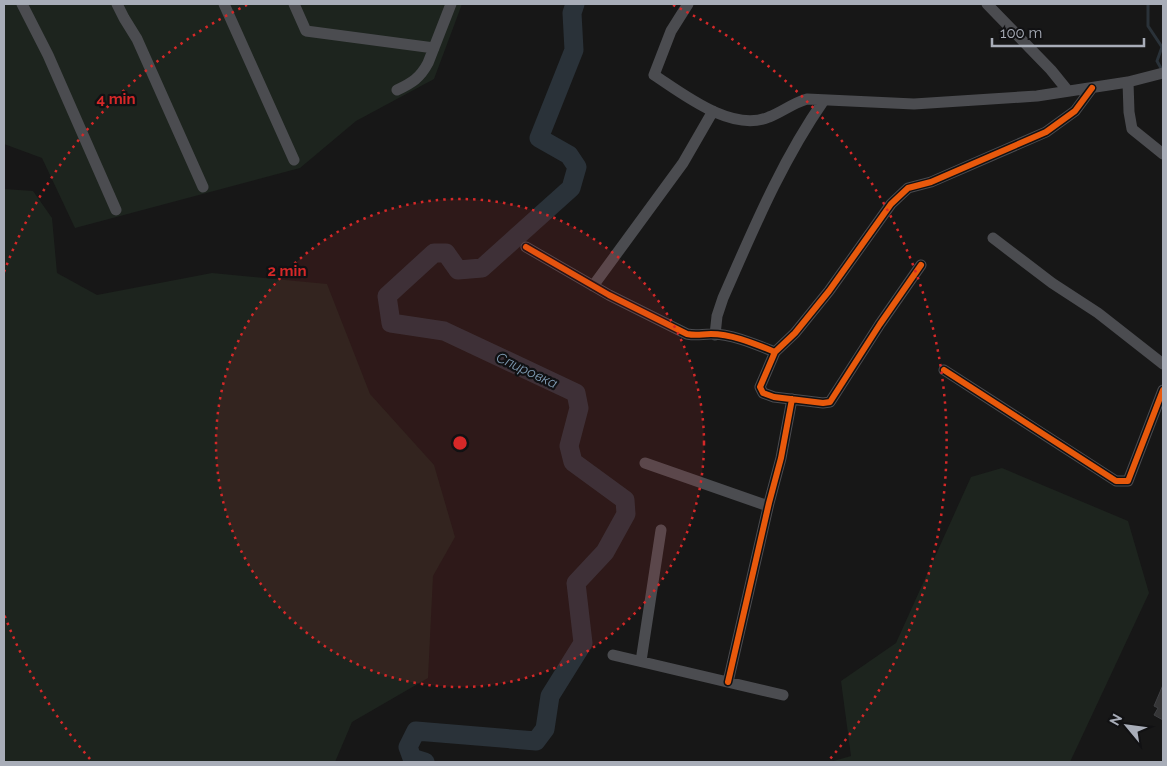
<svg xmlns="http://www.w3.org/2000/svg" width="1167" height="766" font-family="Raleway,sans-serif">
<rect width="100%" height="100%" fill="#171717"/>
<path fill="#1d241e" d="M 4,4 L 462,4 L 434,79 L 356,121 L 300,168 L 75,228 L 42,158 L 4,144 Z
M 4,189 L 33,191 L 52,218 L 57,273 L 97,295 L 212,273 L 327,284 L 370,394 L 434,465 L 455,537 L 433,576 L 428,678 L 352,722 L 335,762 L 4,762 Z
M 1002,468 L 1128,521 L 1149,593 L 1070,762 L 830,762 L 851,756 L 841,681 L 896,643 L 971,477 Z"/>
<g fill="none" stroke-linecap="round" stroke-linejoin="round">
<path stroke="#2a3239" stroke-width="3" d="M 1148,4 L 1148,26 L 1162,47 L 1157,61 L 1162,70"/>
<path stroke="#2a3239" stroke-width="19" d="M 425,762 L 412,758 L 408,747 L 416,731 L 536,741 L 545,729 L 550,696 L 583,643 L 576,583 L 605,552 L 626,514 L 625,500 L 573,462 L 569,446 L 579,408 L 576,393 L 444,331 L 391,323 L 387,296 L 434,253 L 446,253 L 458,270 L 482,268 L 571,188 L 577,167 L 569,155 L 539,138 L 574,50 L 572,13 L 575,4"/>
</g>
<path fill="#353536" stroke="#3f4043" d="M 1163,685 L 1163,720 L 1154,715 L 1158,708 L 1154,706 Z"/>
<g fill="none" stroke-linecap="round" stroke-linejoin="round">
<path stroke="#4b4c50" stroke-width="11" d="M 22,4 L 48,55 L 116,210
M 117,4 L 124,18 L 137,39 L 203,187
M 224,4 L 294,160
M 294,4 L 306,31 L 434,48
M 688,4 L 671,31 L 654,75 C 683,94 732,133 769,117 C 782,112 793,103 807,99 L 914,104 L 1037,96 L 1128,82 L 1163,73
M 987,4 L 1051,70 L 1068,91
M 1128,82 L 1129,112 L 1132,129 L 1163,154
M 397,90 C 412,83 420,78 428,63 L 451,4
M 993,238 L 1052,283 L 1098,313 L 1163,364
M 526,247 L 609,295 L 687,334 C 697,336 702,334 711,334 C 732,334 755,344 775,352
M 921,265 L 880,324 L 830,402 L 823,403 L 774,397 L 763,393 L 760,387 L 775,352 L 795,333 L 829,291 L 891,204 L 908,188 L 931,182 L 1046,132 L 1075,111 L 1092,88
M 593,286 L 683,163 L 713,111
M 715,335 L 717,316 L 723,298 C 753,230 781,162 824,100
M 944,370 L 1116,481 L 1128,481 L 1163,390
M 645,463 L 768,506
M 613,655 L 783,695
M 641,661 L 661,530
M 728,682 L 769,503 L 781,458 L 792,399"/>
<defs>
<path id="cycleway" d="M 526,247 L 609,295 L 687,334 C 697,336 702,334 711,334 C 732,334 755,344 775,352
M 921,265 L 880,324 L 830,402 L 823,403 L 774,397 L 763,393 L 760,387 L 775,352 L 795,333 L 829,291 L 891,204 L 908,188 L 931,182 L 1046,132 L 1075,111 L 1092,88
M 944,370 L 1116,481 L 1128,481 L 1163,390
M 728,682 L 769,503 L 781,458 L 792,399"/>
</defs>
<use href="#cycleway" stroke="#111113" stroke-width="9"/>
<use href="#cycleway" stroke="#e8590c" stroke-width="6"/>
</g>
<circle cx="460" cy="443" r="244" fill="#d62828" fill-opacity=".12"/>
<g fill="none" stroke="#d62828" stroke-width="2.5" stroke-dasharray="2.5 5">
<circle cx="460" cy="443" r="244"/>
<path d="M90 759A487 487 0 0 1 4 614M4 272A487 487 0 0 1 247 5M673 5A487 487 0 0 1 830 759"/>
</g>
<g text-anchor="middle" stroke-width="4.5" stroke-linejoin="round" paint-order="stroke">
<g font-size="14" font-style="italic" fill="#7f9bb3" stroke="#111113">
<text transform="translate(527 370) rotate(25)" y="5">Спировка</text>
</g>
</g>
<circle cx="460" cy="443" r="8" fill="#d62828" stroke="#111113" stroke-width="2.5"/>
<g font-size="15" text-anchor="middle" font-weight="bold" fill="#d62828" stroke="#111113" stroke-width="4.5" stroke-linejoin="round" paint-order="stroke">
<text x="116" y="104">4 min</text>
<text x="287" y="276">2 min</text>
</g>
<rect width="1167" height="766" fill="none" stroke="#a8adb8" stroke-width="10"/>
<g transform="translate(1127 726) rotate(299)" stroke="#111113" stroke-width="4" paint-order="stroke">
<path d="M0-4L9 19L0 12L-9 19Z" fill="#a8adb8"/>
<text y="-8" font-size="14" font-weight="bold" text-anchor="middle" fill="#a8adb8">N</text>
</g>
<path d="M992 38v8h152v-8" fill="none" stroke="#a8adb8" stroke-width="2.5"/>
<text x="1000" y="38" font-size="15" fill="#a8adb8" stroke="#111113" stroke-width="4" paint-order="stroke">100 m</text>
</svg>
